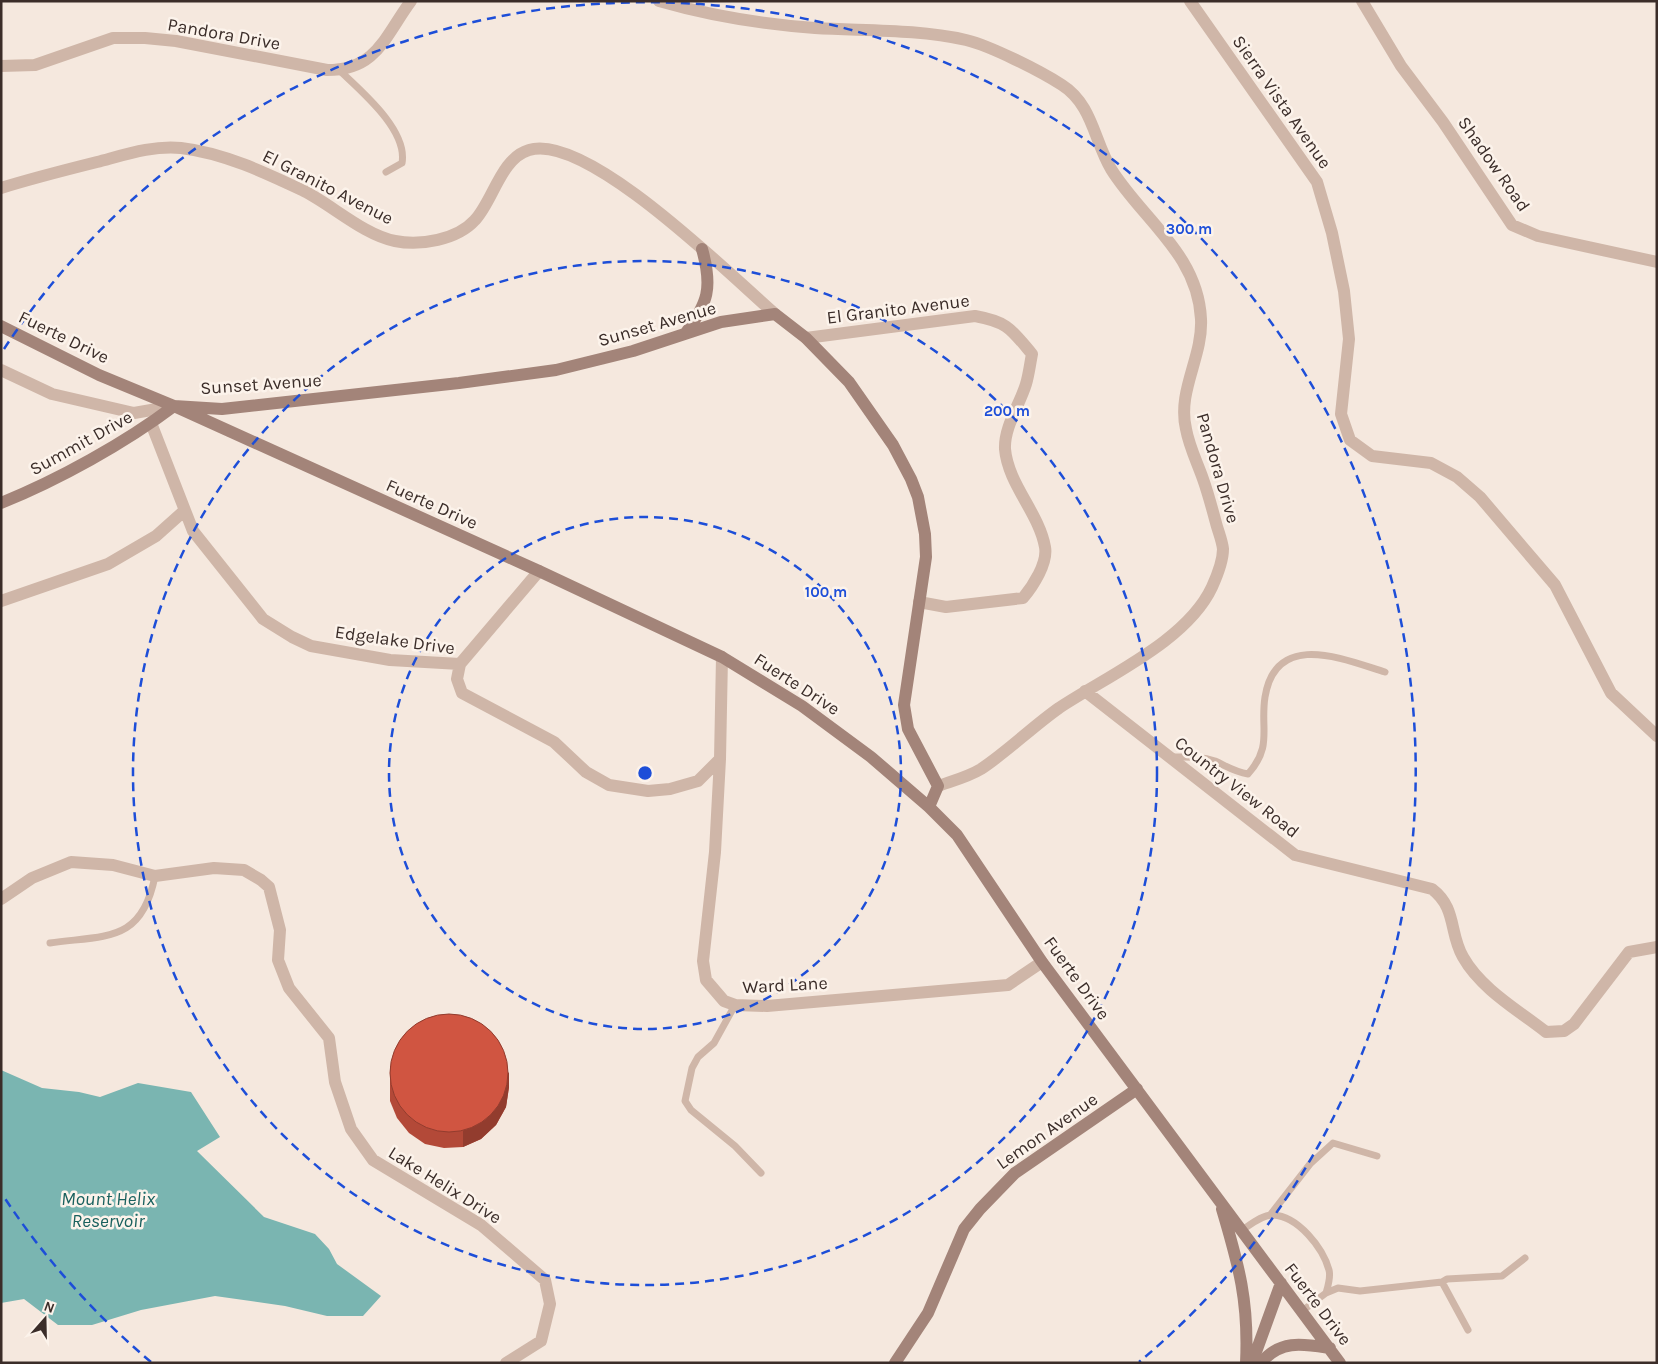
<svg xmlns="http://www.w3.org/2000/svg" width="1658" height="1364" font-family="Karla,sans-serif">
<rect width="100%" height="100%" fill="#f5e8de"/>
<path fill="#7ab5b1" d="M 1,1070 L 42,1088 L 79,1092 L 100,1097 L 138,1083 L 191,1092 L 220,1137 L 197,1151 L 264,1217 L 315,1234 L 329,1249 L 337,1264 L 381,1296 L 363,1316 L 327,1316 L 285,1306 L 215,1296 L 141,1310 L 92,1325 L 58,1325 L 24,1299 L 1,1303 Z"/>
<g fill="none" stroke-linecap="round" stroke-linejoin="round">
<path stroke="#cfb6a8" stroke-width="7" d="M 339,70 C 361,91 408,130 402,163 L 386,172
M 1171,757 C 1186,757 1201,756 1215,761 C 1226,766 1235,772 1248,774 C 1273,746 1260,729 1265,697 C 1276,630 1343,659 1385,672
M 50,943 C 106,935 142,943 155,876
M 735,1005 L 714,1043 L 698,1057 L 692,1068 L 685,1101 L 691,1110 L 735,1146 L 761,1173
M 1271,1214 L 1310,1164 L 1333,1143 L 1377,1156
M 1242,1230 C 1250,1225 1263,1214 1273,1215 C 1298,1216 1323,1248 1329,1270 C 1331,1277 1328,1286 1326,1293 L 1302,1311
M 1442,1282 L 1447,1279 L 1502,1276 L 1525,1258
M 1326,1293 L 1338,1288 L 1360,1291 L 1442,1282 L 1468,1330"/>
<path stroke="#cfb6a8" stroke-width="12" d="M 659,1 C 711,16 761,24 815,28 C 865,31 917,29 966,40 C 991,46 1040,71 1062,85 C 1092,104 1094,140 1111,169 C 1142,219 1198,254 1201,319 C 1203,357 1177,391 1186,429 C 1189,446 1197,462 1203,479 C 1208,493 1212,508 1216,523 C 1218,531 1222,540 1223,549 C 1223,561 1217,576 1212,587 C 1187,641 1107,676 1059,708 C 1032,727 1007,752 981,769 C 968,777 952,781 938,786
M 1190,1 L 1317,182 L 1332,233 L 1344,291 L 1349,339 L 1341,414 L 1350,440 L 1372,456 L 1431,463 L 1457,477 L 1480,497 L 1555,585 L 1611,693 L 1657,736
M 1362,1 L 1401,66 L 1443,122 L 1512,225 L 1538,236 L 1657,262
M 1,66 L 35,65 L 113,38 L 145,38 L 176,41 L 327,70 C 377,70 385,36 411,1
M 1,188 C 33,178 65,170 97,162 C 124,155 153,145 181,148 C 224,153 266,173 304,191 C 332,205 364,235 395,241 C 420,246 457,240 475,220 C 493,201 501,158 529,150 C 587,132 731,276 775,314
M 806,338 L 975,316 C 1008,322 1011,329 1032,354 C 1030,364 1029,374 1026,384 C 1020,404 1004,427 1005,449 C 1008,484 1039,513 1045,547 C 1048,563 1033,586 1023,598 L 946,607 L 919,602
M 1,370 L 52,394 L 134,413 L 174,406
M 151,423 L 193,531 L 263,619 L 292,637 L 311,646 L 390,660 L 460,664
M 1,601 L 108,564 L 156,536 L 184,511
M 722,657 L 720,759 L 715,852 L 703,961 L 706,980 L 724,1001 L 735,1005 L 767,1006 L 1008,985 L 1042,962
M 460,664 L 457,679 L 462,693 L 554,742 L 586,772 L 609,785 L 648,791 L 670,789 L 698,781 L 720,759
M 460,664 L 539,571
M 1085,691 L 1295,855 L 1432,889 C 1457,908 1449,933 1463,957 C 1481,989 1518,1010 1546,1032 L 1564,1031 L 1574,1024 L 1629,952 L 1657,947
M 1,899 L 32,878 L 71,862 L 113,865 L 155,876 L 214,868 L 244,870 L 261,880 L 269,887 L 280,930 L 278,960 L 289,988 L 329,1038 L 335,1082 L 351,1129 L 373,1160 L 481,1225 L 545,1280 L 550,1304 L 541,1341 L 506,1363"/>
<path stroke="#a38479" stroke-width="12" d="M 1,326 L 99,375 L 174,406 L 539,571 L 722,657 L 802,706 L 871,757 L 929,807 L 957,835 L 1042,962 L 1340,1363
M 685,334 C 708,303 713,288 702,249
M 1,503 C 58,480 125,443 174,406 L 222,409 L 459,383 L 556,370 L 633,351 L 721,322 L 775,314 L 806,338 L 849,382 L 893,445 L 911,479 L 918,497 L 925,534 L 926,557 L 904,705 L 908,729 L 938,786 L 929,807
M 1222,1209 C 1239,1266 1249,1302 1246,1363
M 895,1363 L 928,1313 L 964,1229 L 980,1209 L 1015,1173 L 1137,1089
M 1252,1363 L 1281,1283
M 1261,1363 C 1280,1339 1304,1344 1330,1348"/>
</g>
<path fill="#b34938" d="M 390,1066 L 509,1087 L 506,1107 L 496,1125 L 481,1139 L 463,1147 L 444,1148 L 425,1144 L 409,1133 L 397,1118 L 390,1101 Z"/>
<path fill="#923c2e" d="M 509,1072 L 509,1087 L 506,1107 L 496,1125 L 481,1139 L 463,1147 L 463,1131 Z"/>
<path fill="#d05541" stroke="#923c2e" d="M390 1073a59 59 0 1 1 118 0a59 59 0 1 1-118 0Z"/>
<g fill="none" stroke="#1d4ed8" stroke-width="2.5" stroke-dasharray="9 6">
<circle cx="645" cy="773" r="256"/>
<circle cx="645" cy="773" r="512"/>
<path d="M151 1362A769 769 0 0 1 4 1197M4 349A769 769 0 1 1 1139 1362"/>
</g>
<g text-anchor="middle" stroke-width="5" stroke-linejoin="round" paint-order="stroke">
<g font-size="18" fill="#3b2d29" stroke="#fcf3eb">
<text transform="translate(224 34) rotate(10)" y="6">Pandora Drive</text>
<text transform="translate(1282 102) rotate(55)" y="6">Sierra Vista Avenue</text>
<text transform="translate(1494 164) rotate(55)" y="6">Shadow Road</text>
<text transform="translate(328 187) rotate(27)" y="6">El Granito Avenue</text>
<text transform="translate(898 309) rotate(-7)" y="6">El Granito Avenue</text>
<text transform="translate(657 324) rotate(-16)" y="6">Sunset Avenue</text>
<text transform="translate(64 337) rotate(26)" y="6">Fuerte Drive</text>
<text transform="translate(261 384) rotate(-4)" y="6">Sunset Avenue</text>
<text transform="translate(81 443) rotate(-29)" y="6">Summit Drive</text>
<text transform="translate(1218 468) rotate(74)" y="6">Pandora Drive</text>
<text transform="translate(432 504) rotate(24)" y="6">Fuerte Drive</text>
<text transform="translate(395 640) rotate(8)" y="6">Edgelake Drive</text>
<text transform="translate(797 684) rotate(33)" y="6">Fuerte Drive</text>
<text transform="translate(1237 787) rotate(38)" y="6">Country View Road</text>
<text transform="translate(1077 978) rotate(54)" y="6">Fuerte Drive</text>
<text transform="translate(785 985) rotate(-3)" y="6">Ward Lane</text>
<text transform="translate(1047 1131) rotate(-35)" y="6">Lemon Avenue</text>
<text transform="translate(445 1185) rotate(32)" y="6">Lake Helix Drive</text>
<text transform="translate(1318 1304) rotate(53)" y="6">Fuerte Drive</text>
</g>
<g font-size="19" font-style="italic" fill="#1a615e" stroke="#fcf3eb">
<text x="108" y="1205">Mount Helix<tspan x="108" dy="22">Reservoir</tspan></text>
</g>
</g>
<circle cx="645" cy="773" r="8" fill="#1d4ed8" stroke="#fcf3eb" stroke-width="2.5"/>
<g font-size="15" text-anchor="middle" font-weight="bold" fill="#1d4ed8" stroke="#fcf3eb" stroke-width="5" stroke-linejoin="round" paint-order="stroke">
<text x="1189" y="234">300 m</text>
<text x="1007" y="416">200 m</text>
<text x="826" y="597">100 m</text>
</g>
<rect width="1658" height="1364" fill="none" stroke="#3b2d29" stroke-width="5"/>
<g transform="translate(45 1319) rotate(20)" stroke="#fcf3eb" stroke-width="4" paint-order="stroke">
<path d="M0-4L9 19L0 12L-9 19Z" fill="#3b2d29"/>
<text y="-8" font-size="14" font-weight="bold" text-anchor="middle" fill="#3b2d29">N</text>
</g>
</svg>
